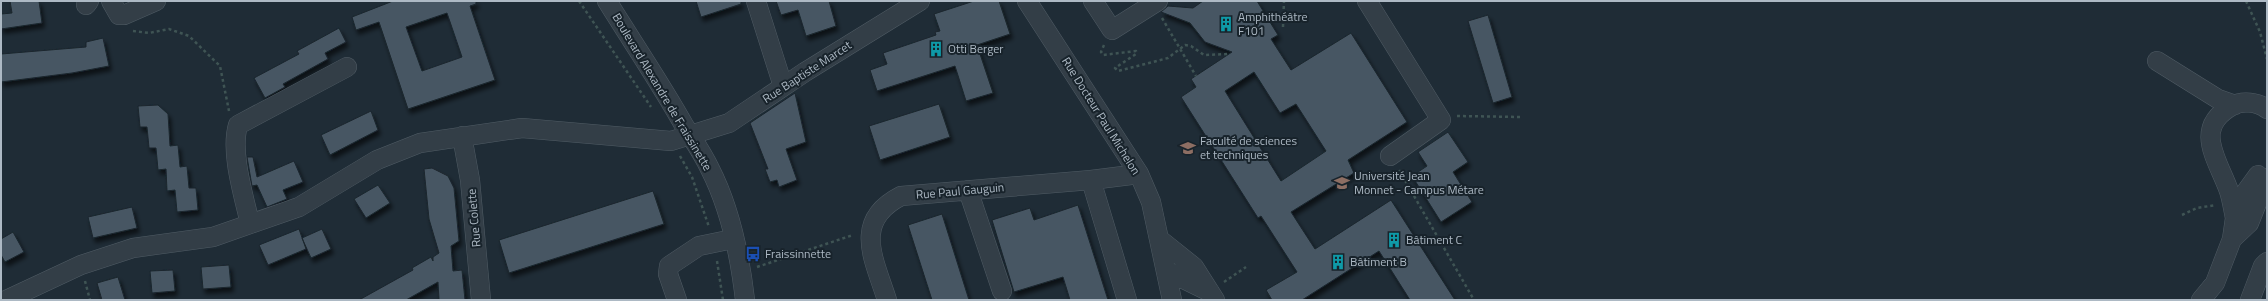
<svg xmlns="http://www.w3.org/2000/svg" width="2268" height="301" font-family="'Titillium Web',sans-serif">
<defs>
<filter id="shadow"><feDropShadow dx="2.5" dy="4.5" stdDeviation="2" flood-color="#0009"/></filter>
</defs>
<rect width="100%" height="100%" fill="#1f2c36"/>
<path fill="#475763" stroke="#1a252d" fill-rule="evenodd" filter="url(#shadow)" d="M 10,1 L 39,1 L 42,23 L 1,29 L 1,14 L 12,13 Z
M 393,1 L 476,1 L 476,4 L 470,6 L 495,80 L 408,109 L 379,22 L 356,30 L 352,17 ZM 447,13 L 462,57 L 422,71 L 406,27 Z
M 696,1 L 741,1 L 741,4 L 701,17 Z
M 776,1 L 829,1 L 836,26 L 806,36 L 798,10 L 781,15 Z
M 974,1 L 999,1 L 1010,34 L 977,45 L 993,93 L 966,101 L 955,66 L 877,91 L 870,70 L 887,64 L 883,53 L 936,35 L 935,32 L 940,31 L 934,14 Z
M 1203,1 L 1257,1 L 1278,35 L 1271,39 L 1291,70 L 1351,33 L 1407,122 L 1348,160 L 1354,173 L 1291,212 L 1315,249 L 1391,200 L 1455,300 L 1410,300 L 1379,251 L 1302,300 L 1272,300 L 1266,290 L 1297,272 L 1261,216 L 1258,218 L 1181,97 L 1196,87 L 1191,79 L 1232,52 L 1205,42 L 1190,23 L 1161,12 L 1168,6 L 1193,8 ZM 1254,72 L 1280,113 L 1296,104 L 1326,151 L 1281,181 L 1225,91 Z
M 1488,15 L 1512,97 L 1493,103 L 1468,21 Z
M 339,28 L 346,42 L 325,53 L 328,59 L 283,84 L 285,87 L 265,98 L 254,78 L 299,54 L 297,51 Z
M 103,38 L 109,66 L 72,73 L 1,82 L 1,54 L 86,47 L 86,42 Z
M 795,93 L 806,142 L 786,149 L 797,180 L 779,187 L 777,180 L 770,182 L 765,169 L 768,169 L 750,123 Z
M 939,104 L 950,137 L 880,160 L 869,126 Z
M 158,105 L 168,114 L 170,146 L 178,145 L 180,167 L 187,166 L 189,188 L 196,188 L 198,210 L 177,212 L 175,190 L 167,191 L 166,169 L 158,170 L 156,148 L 149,148 L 147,127 L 140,127 L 138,106 Z
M 371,111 L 378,130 L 330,155 L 321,135 Z
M 1448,132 L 1468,162 L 1453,172 L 1472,202 L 1441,222 L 1412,176 L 1427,166 L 1418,152 Z
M 247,157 L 253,157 L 257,177 L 294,161 L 303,182 L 283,190 L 287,199 L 267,207 L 257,185 L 252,186 Z
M 432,168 L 448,176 L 454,188 L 459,241 L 451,246 L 453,271 L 462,270 L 465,300 L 439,300 L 438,282 L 406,300 L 359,300 L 413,270 L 412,268 L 431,257 L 433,261 L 433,257 L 439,253 L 429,219 L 424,169 Z
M 378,185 L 390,203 L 366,218 L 354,199 Z
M 653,191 L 664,224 L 509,273 L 499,240 Z
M 1078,205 L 1108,300 L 1070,300 L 1063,277 L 1014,292 L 992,220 L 1030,208 L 1034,220 Z
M 132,207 L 137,228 L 93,238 L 88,217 Z
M 942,214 L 969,300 L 932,300 L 908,225 Z
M 299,229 L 306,249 L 268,265 L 259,245 Z
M 322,229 L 331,249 L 311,258 L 302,238 Z
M 13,232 L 24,252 L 5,262 L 1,255 L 1,239 Z
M 229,265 L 231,287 L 203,289 L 201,267 Z
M 173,270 L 175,291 L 152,293 L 150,271 Z
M 118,277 L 125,300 L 102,300 L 97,283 Z"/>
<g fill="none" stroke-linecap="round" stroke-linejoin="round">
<defs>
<path id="minor" d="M 111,1 L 119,15 L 124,15 L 156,1
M 607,1 C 633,43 661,84 685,127 C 694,141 703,154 710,169 C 730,208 740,256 745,300
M 756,1 L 783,86
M 1027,1 L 1139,174 L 1151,202 L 1172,300
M 1093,1 L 1112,30 L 1158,1
M 1367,1 L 1441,120 L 1390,156
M 86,5 L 89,1
M 2157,61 L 2218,99 L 2235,105
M 462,136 L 470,180 L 481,300
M 1091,180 L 1127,300
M 968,190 L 1002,291
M 2235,218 C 2233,209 2232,200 2229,191 C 2218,160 2192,128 2232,106 C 2242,100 2258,102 2267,109
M 250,224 C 244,196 230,153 238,125 L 347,67
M 1159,239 L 1194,267 L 1215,300
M 2232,239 L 2249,223 L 2267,178
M 1167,271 L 1210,292
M 6,300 L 81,265 L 133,248 L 213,237 L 299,207 L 377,160 L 420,143 L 522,128 L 671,141 L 729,123 L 805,72 L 920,1
M 677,300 L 668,274 L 669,266 L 699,246 L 733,239
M 887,300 C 874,259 852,221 901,196 L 1091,180 L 1139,174
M 2201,300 L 2215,283 L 2232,239 L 2235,218 L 2245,193 L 2258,175
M 2250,300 L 2263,266 L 2267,262"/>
</defs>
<use href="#minor" stroke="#505c65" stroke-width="20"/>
<path stroke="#3f5454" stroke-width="2.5" stroke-dasharray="3 3" stroke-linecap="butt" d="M 579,1 L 651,107
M 2246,1 L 2260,32 L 2267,59
M 1162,18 L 1196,76
M 1283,27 L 1284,1
M 133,31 L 149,33 L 169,29 L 189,36 L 220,66 L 229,111
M 1104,45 L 1101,52 L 1103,55 L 1136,51 L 1136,54 L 1115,68 L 1118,71 L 1168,58 L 1185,45 L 1191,46 L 1204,55 L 1230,54
M 1457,116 L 1522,117
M 680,156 L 692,177 L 709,227
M 1399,170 L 1474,300
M 2182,215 L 2197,208 L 2216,205
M 717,261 L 723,300
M 757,267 L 853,235
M 85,281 L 90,300
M 1224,282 L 1246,267"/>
<use href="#minor" stroke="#333e47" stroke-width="19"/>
</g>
<defs>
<symbol id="building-bare" viewBox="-9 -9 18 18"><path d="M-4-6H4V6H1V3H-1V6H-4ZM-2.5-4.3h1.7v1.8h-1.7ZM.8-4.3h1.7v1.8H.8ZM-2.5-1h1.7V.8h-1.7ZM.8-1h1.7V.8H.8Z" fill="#0f9aa8" stroke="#18232b" stroke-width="2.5" paint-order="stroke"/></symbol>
<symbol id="university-bare" viewBox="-9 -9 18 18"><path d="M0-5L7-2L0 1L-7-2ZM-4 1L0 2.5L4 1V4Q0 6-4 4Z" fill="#8d6e63" stroke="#18232b" stroke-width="2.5" paint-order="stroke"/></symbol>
<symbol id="bus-bare" viewBox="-9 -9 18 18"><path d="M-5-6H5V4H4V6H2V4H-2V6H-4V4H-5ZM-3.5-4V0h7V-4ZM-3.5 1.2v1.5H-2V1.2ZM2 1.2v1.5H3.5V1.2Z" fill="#1a4fb4" stroke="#18232b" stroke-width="2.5" paint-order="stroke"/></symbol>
</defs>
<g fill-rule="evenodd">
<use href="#building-bare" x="1215" y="13" width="22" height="22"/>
<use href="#building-bare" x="925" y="38" width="22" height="22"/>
<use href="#university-bare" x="1177" y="137" width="22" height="22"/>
<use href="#university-bare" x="1331" y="172" width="22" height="22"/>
<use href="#building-bare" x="1383" y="229" width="22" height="22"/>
<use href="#bus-bare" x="742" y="243" width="22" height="22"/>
<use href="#building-bare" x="1327" y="251" width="22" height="22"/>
</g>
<g text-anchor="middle" stroke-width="4" stroke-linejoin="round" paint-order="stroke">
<g font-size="12" fill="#adb9c4" stroke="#18232b" text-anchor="start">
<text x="1238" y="21">Amphithéâtre<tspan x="1238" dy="14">F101</tspan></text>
<text x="948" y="53">Otti Berger</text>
<text x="1200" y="145">Faculté de sciences<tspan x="1200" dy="14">et techniques</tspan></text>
<text x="1354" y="180">Université Jean<tspan x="1354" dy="14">Monnet - Campus Métare</tspan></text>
<text x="1406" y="244">Bâtiment C</text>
<text x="765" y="258">Fraissinnette</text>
<text x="1350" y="266">Bâtiment B</text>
</g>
<g font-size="12" fill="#adb9c4" stroke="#18232b">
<text transform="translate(807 72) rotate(-33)" y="4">Rue Baptiste Marcet</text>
<text transform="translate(662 92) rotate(59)" y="4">Boulevard Alexandre de Fraissinette</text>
<text transform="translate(1101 116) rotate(58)" y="4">Rue Docteur Paul Michelon</text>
<text transform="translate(960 191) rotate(-5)" y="4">Rue Paul Gauguin</text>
<text transform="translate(474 218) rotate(-95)" y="4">Rue Colette</text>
</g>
</g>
<rect width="2268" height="301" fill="none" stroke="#adb9c4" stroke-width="4"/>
</svg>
